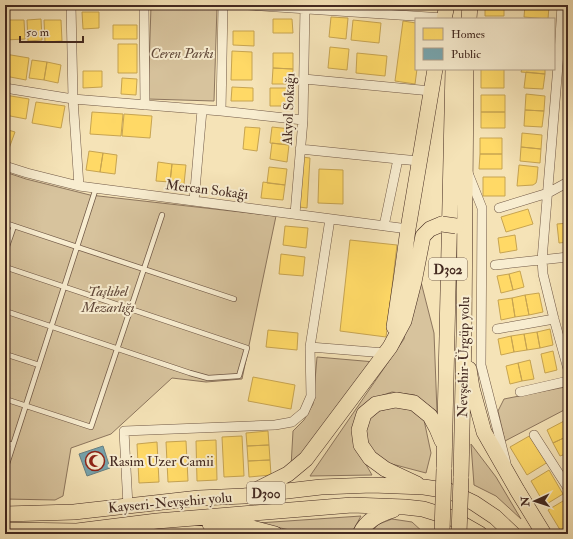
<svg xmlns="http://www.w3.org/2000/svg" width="573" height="539" font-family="'IM FELL Double Pica',serif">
<rect width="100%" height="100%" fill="#f5e3b7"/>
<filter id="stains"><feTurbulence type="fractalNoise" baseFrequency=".005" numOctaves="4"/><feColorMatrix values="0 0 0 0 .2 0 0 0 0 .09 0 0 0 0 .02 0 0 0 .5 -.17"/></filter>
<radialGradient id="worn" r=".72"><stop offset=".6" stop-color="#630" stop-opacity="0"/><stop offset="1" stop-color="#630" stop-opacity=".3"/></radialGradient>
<path fill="#d7c39d" stroke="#8d765e" d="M 151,6 L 217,7 L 214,101 L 148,99 Z
M 5,172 L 26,179 L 90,195 L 276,216 L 242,379 L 206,382 L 172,378 L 111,434 L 71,448 L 63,496 L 55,500 L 5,499 Z
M 421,282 L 434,333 L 437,412 L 415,395 L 392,392 L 374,398 L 362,409 L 364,461 L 372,475 L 310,476 L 404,339 L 414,283 Z
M 317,357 L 375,362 L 291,467 L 293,431 L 304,420 L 313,404 Z
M 565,387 L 568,395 L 568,408 L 505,441 L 498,411 L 504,399 Z
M 396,407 L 411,410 L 424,420 L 431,453 L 426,473 L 388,463 L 375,453 L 368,443 L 366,431 L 370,418 L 379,411 Z
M 471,444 L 496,477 L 521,519 L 496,496 L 474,485 Z
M 361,516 L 351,534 L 300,534 L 294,531 L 258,523 Z
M 392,519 L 412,522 L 425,534 L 369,534 L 379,524 Z"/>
<path fill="#ffd966" stroke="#c7a451" d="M 485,5 L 504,5 L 504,16 L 485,16 Z
M 525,5 L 549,6 L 548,19 L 524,17 Z
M 82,12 L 99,12 L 99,28 L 83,29 Z
M 331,17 L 348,18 L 346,39 L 329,37 Z
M 41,19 L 42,40 L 28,41 L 27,20 Z
M 273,19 L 292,19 L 293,33 L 273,33 Z
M 5,20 L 24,20 L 25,39 L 5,40 Z
M 44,20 L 61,20 L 62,41 L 45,42 Z
M 353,20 L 381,23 L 379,43 L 351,40 Z
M 403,21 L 416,23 L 416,69 L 417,69 L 415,84 L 395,81 Z
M 113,25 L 137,25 L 137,39 L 113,39 Z
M 233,31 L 254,31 L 254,46 L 233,45 Z
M 118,44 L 137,44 L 137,73 L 118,73 Z
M 330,47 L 349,49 L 347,70 L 328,68 Z
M 232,51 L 252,52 L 252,80 L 231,80 Z
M 273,53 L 293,53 L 293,69 L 273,68 Z
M 357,53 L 387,56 L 385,76 L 356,73 Z
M 5,54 L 29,58 L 26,80 L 5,76 Z
M 32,60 L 47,62 L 44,80 L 29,78 Z
M 47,62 L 61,65 L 58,83 L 44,80 Z
M 273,68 L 293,69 L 293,84 L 272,84 Z
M 481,69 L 504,69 L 504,88 L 481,88 Z
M 522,69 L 545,69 L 545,74 L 521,72 Z
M 83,71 L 102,71 L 102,87 L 83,88 Z
M 526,72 L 545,74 L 543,89 L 524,88 Z
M 122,78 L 137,79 L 136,95 L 121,94 Z
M 232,87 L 253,88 L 253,101 L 231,101 Z
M 270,88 L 294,88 L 293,106 L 270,106 Z
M 526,94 L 545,96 L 544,111 L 525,110 Z
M 5,95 L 29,99 L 26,119 L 5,115 Z
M 481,95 L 505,95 L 505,112 L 481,112 Z
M 36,102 L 65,106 L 61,128 L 32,123 Z
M 525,110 L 544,111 L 542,127 L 524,126 Z
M 92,112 L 123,114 L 121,136 L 90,134 Z
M 481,112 L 505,112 L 505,128 L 481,128 Z
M 124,114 L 152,116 L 150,138 L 122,136 Z
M 245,127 L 260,128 L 257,151 L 243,149 Z
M 272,127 L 291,129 L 289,145 L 270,143 Z
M 5,129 L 15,132 L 7,154 L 5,154 Z
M 522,133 L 542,135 L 541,149 L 521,147 Z
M 568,137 L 568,162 L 566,161 Z
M 480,138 L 502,138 L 502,154 L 480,154 Z
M 272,143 L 289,145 L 287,162 L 270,159 Z
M 521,147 L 541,149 L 540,163 L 520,161 Z
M 89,151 L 103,153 L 100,172 L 86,170 Z
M 103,153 L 117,155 L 115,174 L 100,172 Z
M 480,154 L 502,154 L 502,169 L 479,169 Z
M 302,157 L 310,158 L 307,208 L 299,207 Z
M 158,162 L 172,164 L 170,182 L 156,181 Z
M 172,164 L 186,165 L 184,184 L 170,182 Z
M 519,165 L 538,167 L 537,179 L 536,183 L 533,185 L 517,186 Z
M 269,167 L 287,169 L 285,185 L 267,183 Z
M 319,169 L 343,170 L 343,204 L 318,203 Z
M 483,177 L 505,177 L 505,196 L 483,196 Z
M 263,182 L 285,185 L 283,200 L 261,198 Z
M 528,209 L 533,224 L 506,232 L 501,217 Z
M 568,223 L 568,242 L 559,243 L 557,224 Z
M 285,226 L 308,228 L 306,248 L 283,245 Z
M 515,235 L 517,250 L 500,253 L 498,238 Z
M 350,240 L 397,245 L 386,337 L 340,331 Z
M 281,254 L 305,257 L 303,276 L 279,274 Z
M 520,271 L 524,287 L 513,290 L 509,274 Z
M 509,274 L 513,290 L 501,293 L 497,276 Z
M 539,293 L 543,312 L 529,315 L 525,295 Z
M 525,295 L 529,315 L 515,317 L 512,298 Z
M 512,298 L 515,317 L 501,320 L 498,300 Z
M 568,302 L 568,319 L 565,303 Z
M 550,329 L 553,345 L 540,348 L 537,332 Z
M 268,330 L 298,333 L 297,350 L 266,347 Z
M 537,332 L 540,348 L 527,350 L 524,334 Z
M 524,334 L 527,350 L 514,352 L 511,336 Z
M 511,336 L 514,352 L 501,355 L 498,339 Z
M 553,351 L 557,370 L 545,373 L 541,354 Z
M 530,360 L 534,379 L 522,381 L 518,363 Z
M 518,363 L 522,381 L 510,384 L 506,366 Z
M 253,377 L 295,385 L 291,409 L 248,401 Z
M 566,420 L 568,424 L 568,436 L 553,443 L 547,430 Z
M 268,431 L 269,445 L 247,446 L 246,433 Z
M 531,435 L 548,462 L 527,475 L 510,447 Z
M 242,436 L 244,476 L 224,477 L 222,437 Z
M 568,436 L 568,453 L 560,456 L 553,443 Z
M 216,440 L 217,480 L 197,481 L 196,441 Z
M 186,441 L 188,481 L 168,482 L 166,442 Z
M 157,442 L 159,482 L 139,483 L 137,444 Z
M 269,445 L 270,460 L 248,461 L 247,446 Z
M 270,460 L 271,475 L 249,477 L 248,461 Z
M 549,470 L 563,494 L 545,505 L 531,481 Z
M 568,498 L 568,530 L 562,533 L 548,510 Z"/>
<path fill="#76a5af" stroke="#678084" d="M 103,446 L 110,468 L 87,476 L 79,454 Z"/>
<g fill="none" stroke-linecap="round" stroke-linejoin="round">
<defs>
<path id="service" d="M 5,223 L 234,299
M 5,252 L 14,226
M 5,267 L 247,348 L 239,376 L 208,378 L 190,373 L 5,311
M 5,354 L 39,365
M 5,399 L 91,427 L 162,215
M 5,442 L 13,445
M 5,470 L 96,188"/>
<path id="minor" d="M 71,5 L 73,99 L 79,186
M 144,5 L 145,105
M 248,5 L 444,18
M 562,5 L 559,53 L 542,260 L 543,274 L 554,319 L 568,369
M 304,79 L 431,91
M 5,88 L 73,99 L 221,111 L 303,120
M 221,111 L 223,5
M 300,149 L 398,159 L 384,226
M 398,159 L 419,161
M 5,166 L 27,173 L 79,186 L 408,229
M 468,173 L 482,208 L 481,365 L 506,463
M 194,201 L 202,110
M 499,208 L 548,193 L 568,182
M 295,214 L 303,120 L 305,5
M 495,265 L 568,257
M 497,329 L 554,319
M 310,347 L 385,353
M 520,392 L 568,381
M 534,435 L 568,488
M 128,506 L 124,431 L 275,425 L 292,422 L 304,412 L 311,396 L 310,347 L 330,219"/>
<path id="trunk" d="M 444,19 L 447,5
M 469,19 L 470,5
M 394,327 L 401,280 L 408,229 L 435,69
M 469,369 L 472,388 L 484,432 L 517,490 L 544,534
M 444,469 L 453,69
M 461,478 L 464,334 L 466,69
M 417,484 L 385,469 L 370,458 L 361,445 L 359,430 L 364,414 L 376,404 L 396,400 L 414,403 L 430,416 L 437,429 L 442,441
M 254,491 L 288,474 L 306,459 L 390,347 L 404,321 L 414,282 L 423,236 L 430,229 L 442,224
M 5,514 L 74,512 L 199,498 L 244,496 L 321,487 L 372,485 L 424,487 L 449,491 L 474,503 L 495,517 L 513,534
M 210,524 L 244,526 L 275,534
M 5,530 L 77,531 L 157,521 L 352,505 L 405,507 L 423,509 L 452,518 L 480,534
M 360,534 C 366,520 379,514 393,510"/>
</defs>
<use href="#service" stroke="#705846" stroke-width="6"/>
<use href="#minor" stroke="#705846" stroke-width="10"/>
<use href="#trunk" stroke="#432920" stroke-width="16"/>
<use href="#service" stroke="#f8edd0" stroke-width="4.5"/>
<use href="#minor" stroke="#f8edd0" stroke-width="9"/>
<use href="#trunk" stroke="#f5e3b7" stroke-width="15"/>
<defs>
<path id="trunk-bridge" d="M 442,224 L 456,226
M 442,533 L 444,469
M 459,534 L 461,478"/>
</defs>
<use href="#trunk-bridge" stroke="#432920" stroke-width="16" stroke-linecap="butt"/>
<use href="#trunk-bridge" stroke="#f5e3b7" stroke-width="15"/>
</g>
<defs>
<symbol id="mosque-ring" viewBox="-11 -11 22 22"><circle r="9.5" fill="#f8edd0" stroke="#8f2418" stroke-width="1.5"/><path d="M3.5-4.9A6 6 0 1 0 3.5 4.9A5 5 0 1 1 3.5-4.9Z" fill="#8f2418"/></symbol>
</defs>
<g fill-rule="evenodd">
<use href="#mosque-ring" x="84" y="450" width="22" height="22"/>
</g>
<g text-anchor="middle" stroke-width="4" stroke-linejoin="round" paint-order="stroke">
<g fill="#f8edd0" stroke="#796455" stroke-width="1">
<rect x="429" y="258" width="38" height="22" rx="3"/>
<rect x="247" y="482" width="38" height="22" rx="3"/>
</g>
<g font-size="13" font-weight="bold" fill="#432920">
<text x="448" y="274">D302</text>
<text x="266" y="498">D300</text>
</g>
<g font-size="14" font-style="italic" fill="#614839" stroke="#f8edd0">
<text x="182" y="58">Ceren Parkı</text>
<text x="108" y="296">Taşlıbel<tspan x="108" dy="16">Mezarlığı</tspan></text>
</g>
<g font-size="14" fill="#432920" stroke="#f8edd0">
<text transform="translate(288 109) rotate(-88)" y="5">Akyol Sokağı</text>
<text transform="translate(207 189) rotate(7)" y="5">Mercan Sokağı</text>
<text transform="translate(463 357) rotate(-89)" y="5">Nevşehir-Ürgüp yolu</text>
<text transform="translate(170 502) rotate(-5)" y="5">Kayseri-Nevşehir yolu</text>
</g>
<g font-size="14" fill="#432920" stroke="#f8edd0" text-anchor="start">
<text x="109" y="466">Rasim Uzer Camii</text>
</g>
</g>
<rect width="573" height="539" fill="none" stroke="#f5e3b7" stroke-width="20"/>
<rect x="6" y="6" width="561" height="527" fill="none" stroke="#432920" stroke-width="2"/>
<rect x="10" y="10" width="553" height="519" fill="none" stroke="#432920"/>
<rect x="415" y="18" width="140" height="52" fill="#f8edd0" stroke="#b09f8a"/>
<rect x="423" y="28" width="20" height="12" fill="#ffd966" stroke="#b09f8a"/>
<text x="451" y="38" font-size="12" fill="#432920">Homes</text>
<rect x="423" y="48" width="20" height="12" fill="#76a5af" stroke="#b09f8a"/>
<text x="451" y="58" font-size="12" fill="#432920">Public</text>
<g transform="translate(535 501) rotate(267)" stroke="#f8edd0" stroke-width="3" paint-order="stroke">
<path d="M0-3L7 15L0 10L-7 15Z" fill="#432920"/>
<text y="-6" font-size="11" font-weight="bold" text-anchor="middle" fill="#432920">N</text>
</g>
<path d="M20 36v6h63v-6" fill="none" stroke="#432920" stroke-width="2"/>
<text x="26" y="36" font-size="12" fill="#432920" stroke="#f8edd0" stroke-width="3" paint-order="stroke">50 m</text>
<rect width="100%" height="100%" filter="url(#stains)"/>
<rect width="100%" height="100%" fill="url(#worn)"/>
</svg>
